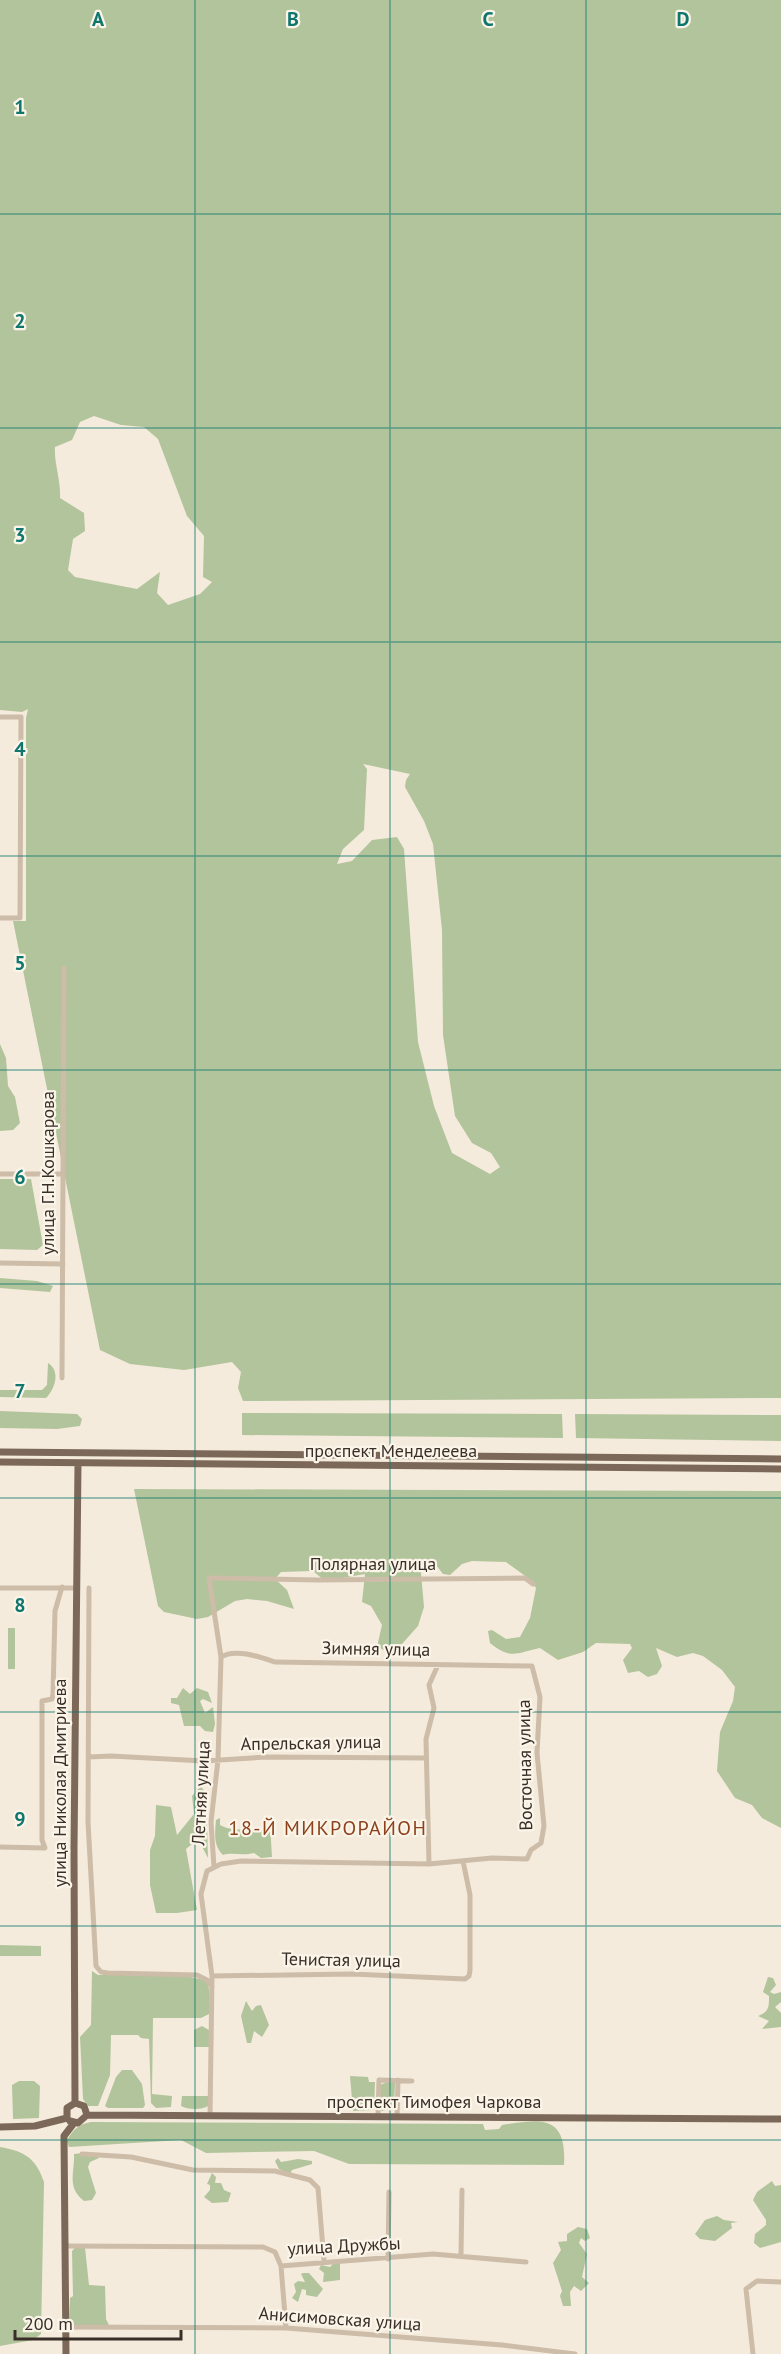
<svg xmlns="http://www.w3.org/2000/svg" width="781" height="2354" font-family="'PT Sans',sans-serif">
<rect width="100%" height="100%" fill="#f4ebdc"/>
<path fill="#b2c49b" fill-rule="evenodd" d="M 0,0 L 781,0 L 781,1398 L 243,1401 L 238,1388 L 241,1372 L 232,1362 L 184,1370 L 130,1364 L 100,1350 L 13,921 L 26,921 L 26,718 L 28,709 L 22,712 L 0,710 ZM 94,416 L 121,425 L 144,427 L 158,439 L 187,516 L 204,536 L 203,577 L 212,582 L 200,594 L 168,605 L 157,593 L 160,572 L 137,589 L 75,577 L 68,570 L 73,539 L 85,531 L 84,513 L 60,498 C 61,480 54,464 55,447 L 72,440 L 80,422 ZM 363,764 L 410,774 L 406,780 L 405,787 L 424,821 L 433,844 L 442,930 L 443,1035 L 455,1116 L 472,1143 L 491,1153 L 500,1167 L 490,1174 L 452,1153 L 434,1106 L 418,1042 L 404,849 L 397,837 L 372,840 L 352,861 L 337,864 L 343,849 L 364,830 L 367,769 Z
M 0,1044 L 6,1058 L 8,1086 L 15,1097 L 20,1123 L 13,1130 L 0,1131 Z
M 0,1179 L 31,1179 L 43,1245 L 37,1250 L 0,1249 Z
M 0,1278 L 37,1281 L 53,1286 L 50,1292 L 0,1288 Z
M 48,1363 C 61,1371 55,1389 46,1398 L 0,1397 L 0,1390 L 42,1390 L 47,1385 Z
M 0,1411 L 77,1414 L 82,1419 L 80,1426 L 57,1429 L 0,1428 Z
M 242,1413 L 562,1414 L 563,1438 L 242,1435 Z
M 575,1414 L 781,1415 L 781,1441 L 576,1438 Z
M 134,1489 L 781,1491 L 781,1828 L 762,1818 L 752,1805 L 735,1798 L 717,1771 L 720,1732 L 733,1701 L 735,1687 L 722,1670 L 703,1656 L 693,1653 L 677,1657 L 656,1648 L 662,1666 L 657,1674 L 648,1677 L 639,1671 L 628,1673 L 623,1660 L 632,1648 L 630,1644 L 596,1643 L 583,1652 L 558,1660 L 540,1648 C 516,1653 511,1660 490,1643 L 488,1631 L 492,1630 L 506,1639 L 520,1637 L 530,1618 L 536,1588 L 528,1578 L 506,1562 L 472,1561 L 462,1564 L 450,1575 L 443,1574 L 433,1561 L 426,1562 L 421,1573 L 424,1607 L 418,1626 L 402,1644 L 386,1651 L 377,1647 L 382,1625 L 371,1606 L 362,1602 L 365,1574 L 325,1581 L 313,1571 L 281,1572 L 275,1579 L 287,1590 L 294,1609 L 267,1601 L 247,1599 L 235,1601 L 208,1617 L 197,1619 L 164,1612 L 158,1606 Z
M 8,1628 L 15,1628 L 15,1669 L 8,1669 Z
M 183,1688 L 190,1694 L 197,1688 L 208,1692 L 212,1703 L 203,1699 L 200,1701 L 205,1713 L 213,1707 L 215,1724 L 213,1732 L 205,1731 L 200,1726 L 184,1726 L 179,1705 L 171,1703 L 171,1698 L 177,1698 Z
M 201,1786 L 206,1794 L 208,1858 L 198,1839 L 186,1849 L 197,1910 L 177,1913 L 156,1913 L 150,1885 L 150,1850 L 155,1836 L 156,1805 L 171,1807 L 177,1835 L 194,1814 L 192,1796 Z
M 220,1818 L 220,1825 C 234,1833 251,1827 267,1831 L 270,1824 L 272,1857 L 261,1858 L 254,1853 C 243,1856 232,1852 223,1855 C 213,1846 215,1832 216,1820 Z
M 0,1945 L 41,1946 L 41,1956 L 0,1956 Z
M 92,1971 L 98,1975 C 117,1975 195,1972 206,1982 C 212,1989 209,2005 209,2014 L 201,2018 L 153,2018 L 152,2094 L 172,2096 L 171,2107 L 156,2108 L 151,2103 L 149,2039 L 141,2038 L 138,2035 L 111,2035 L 110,2075 L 98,2106 L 88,2106 L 83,2099 L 80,2037 L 91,2025 Z
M 768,1977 L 773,1978 L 776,1985 L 770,1992 L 774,1994 L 781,1992 L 781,2002 L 775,2007 L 781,2013 L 781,2027 L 762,2029 L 769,2021 L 758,2016 C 769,2012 769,2007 769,1996 L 763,1992 Z
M 246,2001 L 252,2011 L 256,2006 L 261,2005 L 269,2025 L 262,2037 L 254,2031 L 251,2043 L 247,2043 L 241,2016 Z
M 202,2026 L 209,2030 L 209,2047 L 194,2047 L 194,2030 Z
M 122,2070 L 132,2070 L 142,2084 L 145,2105 L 143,2108 L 108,2108 L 105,2106 L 116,2077 Z
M 350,2076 L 368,2077 L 369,2082 L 375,2082 L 374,2110 L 353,2111 Z
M 19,2081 L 34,2081 L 40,2086 L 39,2118 L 13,2119 L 12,2085 Z
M 390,2081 L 395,2083 L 394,2108 L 382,2111 L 379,2108 L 380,2085 Z
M 182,2096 L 208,2096 L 208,2106 C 202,2110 188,2110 181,2106 Z
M 91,2122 L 483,2124 L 485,2130 L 499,2129 L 502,2125 C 542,2119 567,2115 564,2165 L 349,2164 L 314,2151 L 206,2153 L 181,2140 L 69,2147 L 67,2141 C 72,2130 79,2124 91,2122 Z
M 0,2147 C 24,2151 36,2158 44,2182 L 41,2334 L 33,2340 L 0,2346 Z
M 83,2153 L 96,2155 L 99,2158 L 90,2162 L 88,2167 L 96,2193 L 92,2200 L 84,2201 C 66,2187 75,2172 74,2154 Z
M 278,2158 L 281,2162 L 298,2159 L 312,2161 L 312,2164 L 292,2170 L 290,2174 L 279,2169 L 275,2161 Z
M 212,2173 L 216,2177 L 215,2183 L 221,2183 L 224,2190 L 231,2193 L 228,2202 L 212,2203 L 204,2197 L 210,2190 L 210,2185 L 207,2184 Z
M 772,2181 L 775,2186 L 781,2185 L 781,2242 L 760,2248 L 754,2243 L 755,2234 L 766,2225 L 766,2220 L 753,2200 L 757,2192 Z
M 717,2216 L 724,2220 L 738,2222 L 731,2223 L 732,2228 L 715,2241 L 700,2239 L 695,2234 L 705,2220 Z
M 578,2227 L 587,2229 L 590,2238 L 585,2241 L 581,2238 L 579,2243 L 587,2254 L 582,2277 L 589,2283 L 581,2291 L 574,2286 L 570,2292 L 571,2306 L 563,2306 L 560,2296 L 562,2291 L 553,2263 L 561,2250 L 558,2242 L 567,2241 L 567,2234 Z
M 76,2247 L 85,2248 L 89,2285 L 105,2286 L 106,2319 L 109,2325 L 72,2325 L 69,2321 L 70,2298 L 73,2296 L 72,2251 Z
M 334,2263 L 340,2263 L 340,2280 L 323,2282 L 324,2273 L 319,2269 L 321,2265 L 330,2267 Z
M 303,2273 L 309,2273 L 323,2289 L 317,2297 L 306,2295 L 306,2290 L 302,2289 L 298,2302 L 292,2298 L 296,2292 L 294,2284 L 298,2281 L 305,2282 L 301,2274 Z"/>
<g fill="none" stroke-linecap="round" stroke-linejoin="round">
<path stroke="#cdbca7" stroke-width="5" d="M 0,717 L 21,717 L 20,918 L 0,918
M 0,1174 L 63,1174
M 0,1263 L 63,1264
M 62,1378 L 64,968
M 0,1588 L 77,1588
M 89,1588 L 88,1822 L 96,1966 L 101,1972 L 108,1973 L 197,1975 L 207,1980 L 212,1987
M 88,1757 L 111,1756 L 204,1761 L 266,1757 L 426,1758
M 0,1847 L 45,1848 L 42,1840 L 42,1701 L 52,1699 L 53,1694 L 55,1611 L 62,1587
M 429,1864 L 426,1739 L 434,1708 L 429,1685 L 438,1665
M 214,1867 L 211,1822 L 218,1760 L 221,1657 L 209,1578 L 318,1580 L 525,1578 L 533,1584
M 212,1976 L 352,1974 L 465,1979 L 469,1976 L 470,1970 L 470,1895 L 463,1861
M 210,2116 L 212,1976 L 201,1894 L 207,1871 L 221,1864 L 241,1861 L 429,1864 L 492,1858 L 527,1859 L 531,1850 L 541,1843 L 544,1826 L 537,1753 L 540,1697 L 532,1666 L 275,1662 C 260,1657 235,1648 221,1657
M 378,2116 L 379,2080 L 412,2081
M 397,2116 L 398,2080
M 82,2154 L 131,2157 L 193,2170 L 275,2171 L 310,2180 L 318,2188 L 324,2261
M 65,2246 L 263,2247 L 275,2252 L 281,2266 L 433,2254 L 526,2262
M 461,2255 L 462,2190
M 388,2259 L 389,2192
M 281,2266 L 286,2328
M 66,2327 L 286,2328 L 502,2345 L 575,2354
M 753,2354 L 746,2289 L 757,2281 L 781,2282"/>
<path stroke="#7c6858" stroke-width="7" d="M 0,1452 L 781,1459
M 0,1462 L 781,1469
M 75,2103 L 74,1848 L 78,1463
M 75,2103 L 84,2106 L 87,2115
M 87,2115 L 781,2119
M 67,2118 L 67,2108 L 75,2103
M 70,2121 L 78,2123 L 87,2115
M 0,2127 L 35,2126 L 67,2118
M 66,2354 L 64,2136 L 74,2123"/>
</g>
<path fill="none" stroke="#0f766e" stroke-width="1.5" stroke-opacity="0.55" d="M 195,0 L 195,2354M 390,0 L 390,2354M 586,0 L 586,2354M 0,214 L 781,214M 0,428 L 781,428M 0,642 L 781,642M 0,856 L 781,856M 0,1070 L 781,1070M 0,1284 L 781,1284M 0,1498 L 781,1498M 0,1712 L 781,1712M 0,1926 L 781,1926M 0,2140 L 781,2140"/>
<g text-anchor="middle" stroke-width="4.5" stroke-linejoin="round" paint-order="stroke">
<g font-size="18" fill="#392f28" stroke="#fbf5e9">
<text transform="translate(48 1173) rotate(-90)" y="6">улица Г.Н.Кошкарова</text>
<text x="391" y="1457">проспект Менделеева</text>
<text x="373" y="1570">Полярная улица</text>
<text transform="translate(376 1649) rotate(1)" y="6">Зимняя улица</text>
<text transform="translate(311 1743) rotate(-1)" y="6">Апрельская улица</text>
<text transform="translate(525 1765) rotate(-91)" y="6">Восточная улица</text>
<text transform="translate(60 1783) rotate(-90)" y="6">улица Николая Дмитриева</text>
<text transform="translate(201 1793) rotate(-87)" y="6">Летняя улица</text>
<text transform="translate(341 1960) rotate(1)" y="6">Тенистая улица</text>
<text x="434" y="2108">проспект Тимофея Чаркова</text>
<text transform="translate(344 2246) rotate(-3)" y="6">улица Дружбы</text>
<text transform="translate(340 2319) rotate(4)" y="6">Анисимовская улица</text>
</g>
<g font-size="20" letter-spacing="1.5" fill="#8d421c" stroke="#fbf5e9">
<text x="328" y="1835">18-Й МИКРОРАЙОН</text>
</g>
</g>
<g font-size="20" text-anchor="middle" font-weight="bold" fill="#0f766e" stroke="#fbf5e9" stroke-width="4.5" stroke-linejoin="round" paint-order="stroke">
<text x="98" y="26">A</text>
<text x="293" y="26">B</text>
<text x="488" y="26">C</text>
<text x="683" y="26">D</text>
<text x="20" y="114">1</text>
<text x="20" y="328">2</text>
<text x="20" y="542">3</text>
<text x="20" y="756">4</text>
<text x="20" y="970">5</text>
<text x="20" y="1184">6</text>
<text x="20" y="1398">7</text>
<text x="20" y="1612">8</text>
<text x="20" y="1826">9</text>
</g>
<path d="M15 2330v9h166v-9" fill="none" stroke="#392f28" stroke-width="3"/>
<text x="24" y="2330" font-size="18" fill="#392f28" stroke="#fbf5e9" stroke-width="4.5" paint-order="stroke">200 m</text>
</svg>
